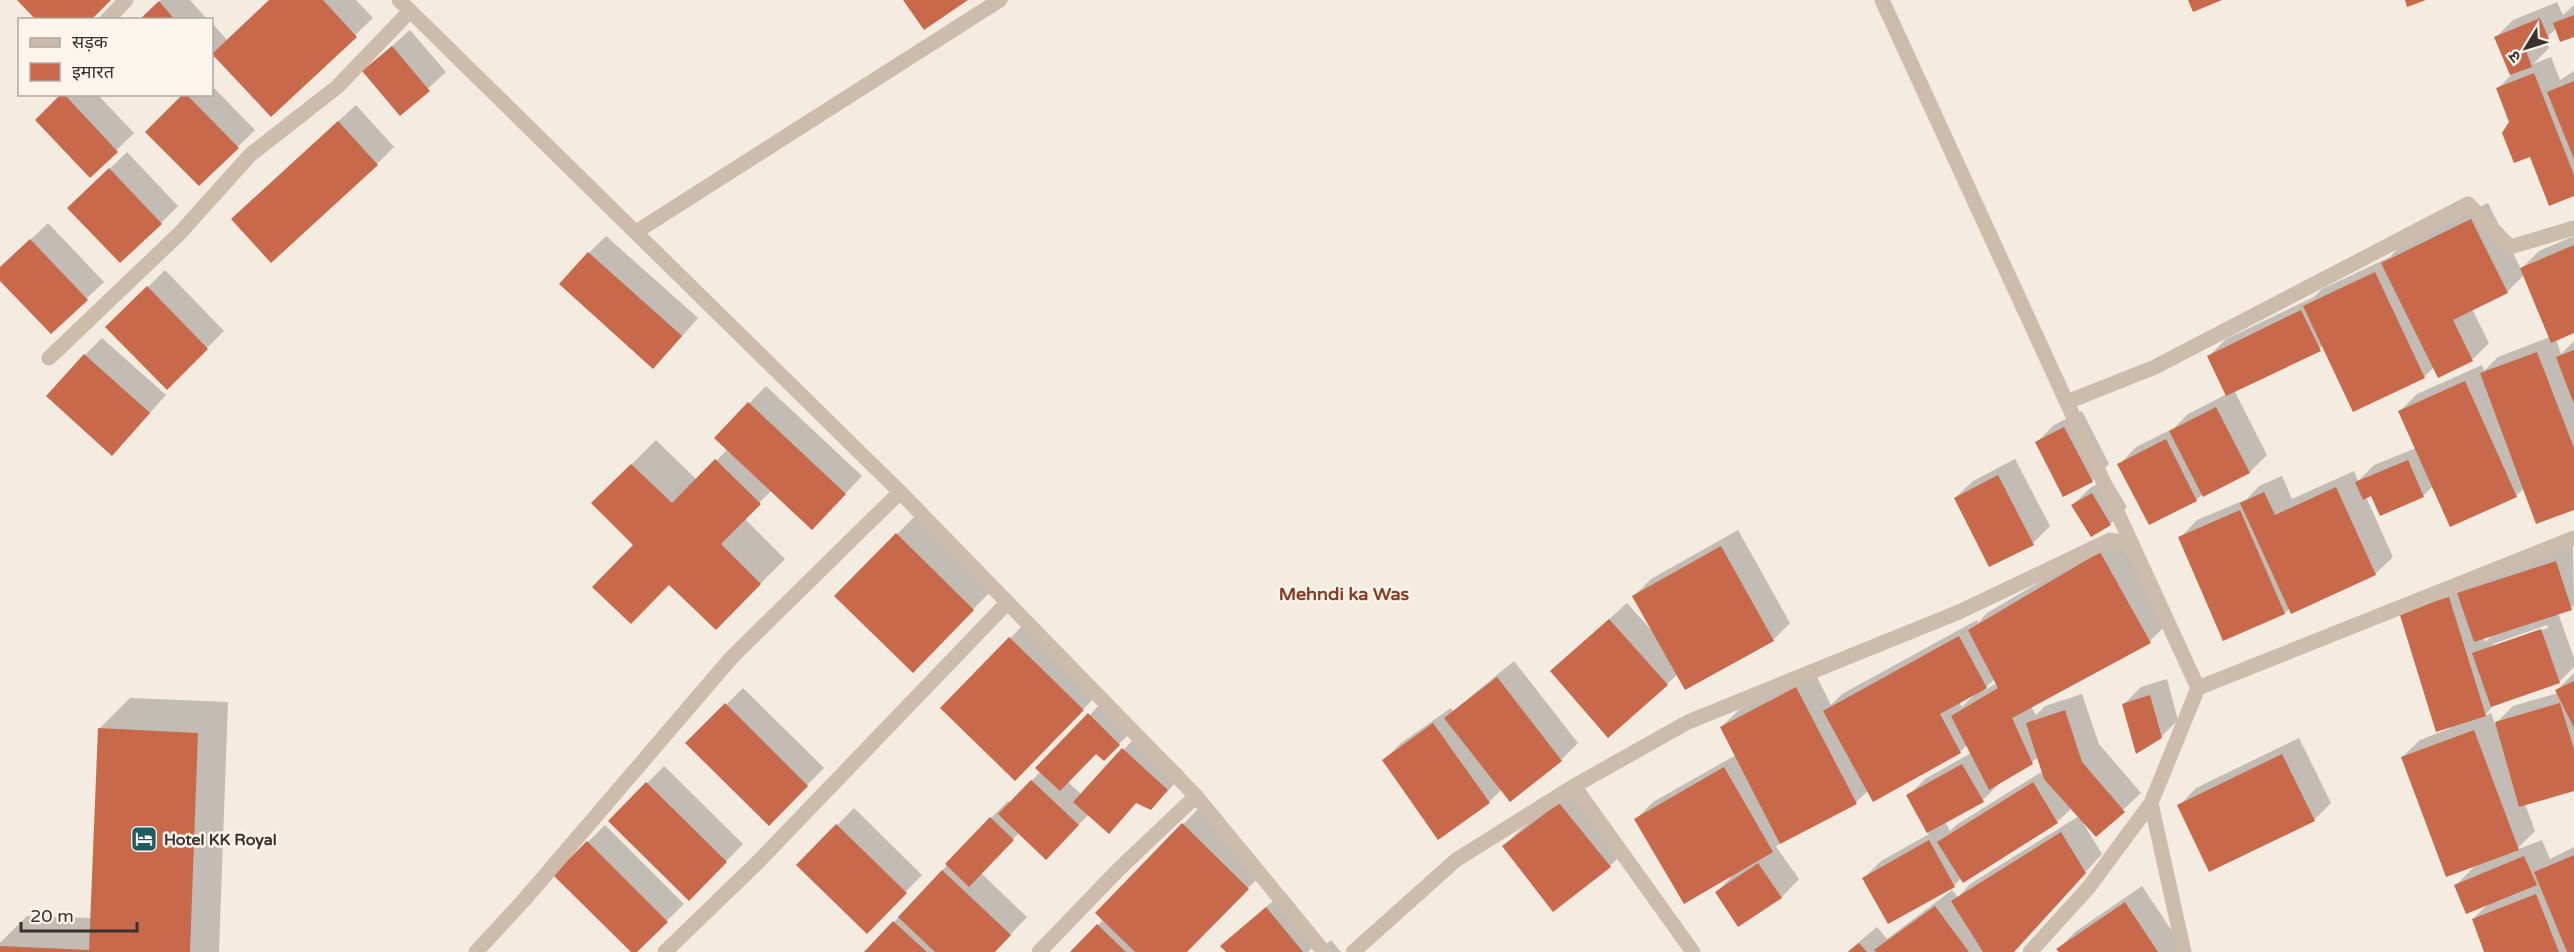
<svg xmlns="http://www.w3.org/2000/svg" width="2574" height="952" font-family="'Varela Round','Noto Sans Devanagari',sans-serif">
<rect width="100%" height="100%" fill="#f4ebe1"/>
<path fill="#0003" fill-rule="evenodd" d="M 161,0 L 190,0 L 208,20 L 140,20 Z
M 270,0 L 356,0 L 373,18 L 271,115 L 216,56 L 212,60 L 212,23 L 227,40 Z
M 2557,2 L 2563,15 L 2574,5 L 2574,35 L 2556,29 L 2545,39 L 2549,48 L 2533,64 L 2551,57 L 2560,80 L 2574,71 L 2574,194 L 2531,155 L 2511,122 L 2498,88 L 2511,75 L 2496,37 L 2513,20 Z
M 410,30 L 446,72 L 400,114 L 364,71 Z
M 212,86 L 255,130 L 200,184 L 185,94 L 212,94 Z
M 63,94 L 97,94 L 134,133 L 90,176 Z
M 356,105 L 394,147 L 377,164 L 250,202 Z
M 127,152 L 178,206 L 161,223 L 87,191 Z
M 2488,203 L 2521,269 L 2539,251 L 2574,236 L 2574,331 L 2556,339 L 2561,354 L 2574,341 L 2574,508 L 2524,488 L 2516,496 L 2433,486 L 2423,496 L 2372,494 L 2366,497 L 2393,557 L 2375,574 L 2290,608 L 2285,613 L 2180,538 L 2197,520 L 2247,499 L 2259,486 L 2282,476 L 2292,499 L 2354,471 L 2358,481 L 2374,465 L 2416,448 L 2400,411 L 2417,394 L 2482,365 L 2484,371 L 2498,357 L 2550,337 L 2524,275 L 2507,292 L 2472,309 L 2489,343 L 2472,360 L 2434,367 L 2424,377 L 2323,346 L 2234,390 L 2267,455 L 2250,472 L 2204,495 L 2203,494 L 2196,500 L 2119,465 L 2136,447 L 2174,428 L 2188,414 L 2227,394 L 2209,356 L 2226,339 L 2314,297 L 2322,289 L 2390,257 L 2400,246 Z
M 48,223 L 104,282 L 51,332 L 0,279 L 0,269 Z
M 606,236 L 698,318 L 670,350 L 589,253 Z
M 165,270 L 224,331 L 167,388 L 108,327 Z
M 102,338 L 166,395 L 129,436 L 85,355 Z
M 766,386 L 862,476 L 829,511 L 772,490 L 744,518 L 785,559 L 716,628 L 593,503 L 656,440 L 697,480 L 728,449 L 716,438 Z
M 2082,411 L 2109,464 L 2092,481 L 2037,442 L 2054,425 Z
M 2015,459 L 2050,526 L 2033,543 L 1955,498 L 1973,481 Z
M 2109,477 L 2127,507 L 2110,524 L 2073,505 L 2090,488 Z
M 914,517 L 990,592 L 913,671 L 836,596 Z
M 1738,530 L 1790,623 L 1773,640 L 1678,674 L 1667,684 L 1552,671 L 1627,603 L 1653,632 L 1634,596 L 1651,579 Z
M 2118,536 L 2167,624 L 2150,641 L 2031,706 L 2036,715 L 2045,706 L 2082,694 L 2099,744 L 2141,793 L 2096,835 L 2083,823 L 2102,854 L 2013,952 L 1847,952 L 1877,927 L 1887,939 L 1952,890 L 1958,897 L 1970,884 L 2079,816 L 2072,808 L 2057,822 L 1961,878 L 1954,886 L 1864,878 L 1881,861 L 1929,834 L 1908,796 L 1925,779 L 1971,753 L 1967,745 L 1960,752 L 1868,791 L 1856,802 L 1782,841 L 1776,847 L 1799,879 L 1782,897 L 1739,925 L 1717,892 L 1734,874 L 1636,819 L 1653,802 L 1736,755 L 1721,727 L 1739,710 L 1814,671 L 1831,705 L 1842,694 L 1977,620 L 1978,623 L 1987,613 ZM 1995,679 L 1997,683 L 1985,690 L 1984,689 ZM 1975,694 L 1962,707 L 1959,702 ZM 2039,757 L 2043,771 L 1956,825 L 1950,831 L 1945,822 L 1983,800 L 2000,783 Z
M 2573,545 L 2574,606 L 2558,613 L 2574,658 L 2574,667 L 2559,682 L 2496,703 L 2484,716 L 2491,713 L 2495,724 L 2513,706 L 2558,693 L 2557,690 L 2574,673 L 2574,790 L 2525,804 L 2535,831 L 2516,850 L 2542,840 L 2550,859 L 2574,847 L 2574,952 L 2486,952 L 2473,919 L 2489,903 L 2456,885 L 2478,863 L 2402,757 L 2420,740 L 2451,728 L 2400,613 ZM 2547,625 L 2548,628 L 2493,647 L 2493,644 ZM 2494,634 L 2485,642 L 2483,637 Z
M 1027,621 L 1100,692 L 1015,779 L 942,708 Z
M 1514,661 L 1578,743 L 1561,760 L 1510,800 L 1502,789 L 1489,802 L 1384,760 L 1401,743 L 1451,708 L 1453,711 Z
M 2167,679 L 2178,720 L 2161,737 L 2124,704 L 2141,687 Z
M 743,688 L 824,768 L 769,824 L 688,743 Z
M 1106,697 L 1136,727 L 1104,759 L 1096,752 L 1068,782 L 1082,795 L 1140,732 L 1184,772 L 1168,791 L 1150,808 L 1137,802 L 1109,832 L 1089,814 L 1063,841 L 1019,833 L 981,873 L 1027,917 L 994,952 L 866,952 L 991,818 L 1008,801 L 1010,803 L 1041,771 Z
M 130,698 L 228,702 L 219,952 L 0,952 L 0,943 L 27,916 L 92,918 L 99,729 Z
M 2299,738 L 2331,803 L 2314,820 L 2179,806 L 2196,788 Z
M 664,766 L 743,844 L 689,899 L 610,821 Z
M 1577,787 L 1627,849 L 1610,866 L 1504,846 L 1521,829 Z
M 1200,807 L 1265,871 L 1186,952 L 1072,952 L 1103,920 L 1097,913 Z
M 854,808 L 922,875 L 867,932 L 798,865 Z
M 605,825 L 684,904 L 635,952 L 555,875 Z
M 2142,886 L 2186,952 L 2060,952 L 2058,949 L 2075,932 Z
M 1284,891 L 1322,938 L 1308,952 L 1228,952 L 1222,946 Z
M 1331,940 L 1341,952 L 1317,952 Z"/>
<path fill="#c8694b" d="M 17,0 L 111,0 L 91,20 L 36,20 Z
M 269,0 L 323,0 L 357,37 L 271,117 L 212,54 Z
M 903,0 L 968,0 L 924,30 Z
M 2188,0 L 2222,0 L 2193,12 Z
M 2405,0 L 2426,0 L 2407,7 Z
M 159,1 L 175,20 L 139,20 Z
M 2574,15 L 2574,37 L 2560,42 L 2553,23 Z
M 2540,18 L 2549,39 L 2525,48 L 2532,67 L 2510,75 L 2494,37 Z
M 392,46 L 430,91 L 400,116 L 362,71 Z
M 2534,73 L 2574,175 L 2574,196 L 2549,206 L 2530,157 L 2514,163 L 2502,133 L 2509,122 L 2496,88 Z
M 2574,81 L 2574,159 L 2547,92 Z
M 61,94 L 64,94 L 118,152 L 90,178 L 35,120 Z
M 183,94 L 186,94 L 239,148 L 199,186 L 145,132 Z
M 338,121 L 378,165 L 271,263 L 231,219 Z
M 109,168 L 162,224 L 120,263 L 67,208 Z
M 2471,219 L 2508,293 L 2453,320 L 2473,361 L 2438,378 L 2381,263 Z
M 30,239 L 88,300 L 51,334 L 0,281 L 0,267 Z
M 2574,245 L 2574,333 L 2551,343 L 2520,268 Z
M 588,252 L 682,336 L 653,369 L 559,284 Z
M 2375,272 L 2425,378 L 2353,412 L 2303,306 Z
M 147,286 L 208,349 L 167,390 L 105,327 Z
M 2301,310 L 2321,351 L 2226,396 L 2207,356 Z
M 2574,350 L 2574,404 L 2556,357 Z
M 2537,352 L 2574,448 L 2574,510 L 2536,524 L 2480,373 Z
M 84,354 L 150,413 L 112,456 L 46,396 Z
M 2465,381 L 2517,497 L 2450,527 L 2398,411 Z
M 748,402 L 846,494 L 812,530 L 714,438 Z
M 2216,407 L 2250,473 L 2203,497 L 2169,431 Z
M 2064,427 L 2093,482 L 2063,497 L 2035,442 Z
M 2166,439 L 2197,501 L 2149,525 L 2117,464 Z
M 715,459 L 761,504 L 721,544 L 761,584 L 716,630 L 669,585 L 631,624 L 592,587 L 633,545 L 591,503 L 631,464 L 672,503 Z
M 2408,460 L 2424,497 L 2380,516 L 2371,496 L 2363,500 L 2355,482 Z
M 1998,475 L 2034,545 L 1989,567 L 1954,498 Z
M 2336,487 L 2376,575 L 2291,614 L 2240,503 L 2264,492 L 2275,515 Z
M 2092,493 L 2111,525 L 2091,537 L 2071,505 Z
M 2240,510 L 2285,614 L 2223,641 L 2178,537 Z
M 896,533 L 974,610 L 913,673 L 834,596 Z
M 1721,546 L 1774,641 L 1685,690 L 1632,596 Z
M 2100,552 L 2151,643 L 2012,718 L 2033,764 L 1989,790 L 1951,716 L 1998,688 L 1968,630 Z
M 2556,561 L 2572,610 L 2474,642 L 2457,593 Z
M 2449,597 L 2486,716 L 2436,732 L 2399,612 Z
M 1609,619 L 1668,685 L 1608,738 L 1550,671 Z
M 2541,629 L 2560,683 L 2491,707 L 2472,653 Z
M 1959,636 L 1987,688 L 1940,714 L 1961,753 L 1873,802 L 1823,711 Z
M 1009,637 L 1084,710 L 1015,781 L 940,708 Z
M 1497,677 L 1562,761 L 1510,802 L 1444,718 Z
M 2574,681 L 2574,728 L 2555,690 Z
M 1796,687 L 1857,804 L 1780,844 L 1720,727 Z
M 2150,695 L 2162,738 L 2136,754 L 2122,704 Z
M 725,703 L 808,786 L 769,826 L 685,743 Z
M 2560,703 L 2574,749 L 2574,791 L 2519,807 L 2495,722 Z
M 2065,710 L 2082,762 L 2125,812 L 2096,837 L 2044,779 L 2026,723 Z
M 1088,713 L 1120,745 L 1104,761 L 1096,754 L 1060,791 L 1035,768 Z
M 1433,723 L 1490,803 L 1438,840 L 1382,760 Z
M 98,728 L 198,733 L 190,952 L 0,952 L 0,946 L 89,950 Z
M 2474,730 L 2519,850 L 2446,877 L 2401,757 Z
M 1122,748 L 1168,790 L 1151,810 L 1136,803 L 1109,834 L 1073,802 Z
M 2282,754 L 2315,821 L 2209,872 L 2177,805 Z
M 1962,764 L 1984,802 L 1927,833 L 1906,795 Z
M 1724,767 L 1773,852 L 1684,904 L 1634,819 Z
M 1031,780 L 1079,825 L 1046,860 L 998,814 Z
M 646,782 L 727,862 L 689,901 L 608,821 Z
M 2033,782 L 2058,823 L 1963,883 L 1937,842 Z
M 1559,803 L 1611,867 L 1553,912 L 1502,846 Z
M 990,817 L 1014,840 L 969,887 L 945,864 Z
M 1182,823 L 1249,889 L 1187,952 L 1135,952 L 1095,913 Z
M 836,824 L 907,893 L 867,934 L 796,865 Z
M 2061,832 L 2086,873 L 2014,952 L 1983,952 L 1951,901 Z
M 1929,840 L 1955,887 L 1888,924 L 1862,878 Z
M 587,841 L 668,922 L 637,952 L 631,952 L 553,875 Z
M 2574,855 L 2574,952 L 2567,952 L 2534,872 Z
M 2524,856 L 2537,885 L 2466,914 L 2454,885 Z
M 1758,863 L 1782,898 L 1738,927 L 1715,892 Z
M 942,870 L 1011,935 L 995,952 L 935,952 L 898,917 Z
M 2536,894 L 2559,952 L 2484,952 L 2472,919 Z
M 2125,902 L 2158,952 L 2059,952 L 2056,949 Z
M 1935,906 L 1969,952 L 1876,952 L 1874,950 Z
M 1266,907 L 1303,952 L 1226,952 L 1220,946 Z
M 893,921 L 927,952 L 864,952 Z
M 1097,924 L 1126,952 L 1070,952 Z
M 1859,943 L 1867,952 L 1848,952 Z"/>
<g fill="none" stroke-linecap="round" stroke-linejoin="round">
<path stroke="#cdbbac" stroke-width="15" d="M 107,20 L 126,0
M 636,232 L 1000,0
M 49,358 L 180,233 L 250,155 L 337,87 L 410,11"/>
<path stroke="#cdbbac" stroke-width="15" d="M 399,0 L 900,492 L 1196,796 L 1324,952
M 1882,0 L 2198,688
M 2067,402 L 2155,367 L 2468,204 L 2510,247 L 2574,228
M 1574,786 L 1693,952
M 2151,803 L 2184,952
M 476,952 L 524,900 L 732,657 L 900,492
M 665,952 L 758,862 L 1007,603
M 1039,952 L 1119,869 L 1196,796
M 1353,952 L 1456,860 L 1574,786 L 1688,722 L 1959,612 L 2110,540 L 2132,544
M 2030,952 L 2089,887 L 2151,803 L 2198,688 L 2574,538"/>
</g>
<defs>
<symbol id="hotel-square" viewBox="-11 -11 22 22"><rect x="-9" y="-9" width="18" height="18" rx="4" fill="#1f5a5e" stroke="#fbf5ee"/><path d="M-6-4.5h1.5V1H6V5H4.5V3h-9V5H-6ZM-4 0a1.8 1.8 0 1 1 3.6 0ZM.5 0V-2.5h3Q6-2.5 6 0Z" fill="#fff"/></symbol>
</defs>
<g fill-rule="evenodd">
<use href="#hotel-square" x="129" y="824" width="30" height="30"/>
</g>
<g text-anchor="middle" stroke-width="5" stroke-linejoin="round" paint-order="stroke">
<g font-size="16" font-weight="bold" fill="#3b302b" stroke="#fbf5ee" text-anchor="start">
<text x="164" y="845">Hotel KK Royal</text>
</g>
<g font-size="18" font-weight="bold" fill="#8c3b22" stroke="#fbf5ee">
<text x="1344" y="600">Mehndi ka Was</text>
</g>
</g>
<rect x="18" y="18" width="195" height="78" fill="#fbf5ee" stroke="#aea6a0" stroke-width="1.5"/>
<rect x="30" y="38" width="30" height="9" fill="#cdbbac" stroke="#aea6a0" stroke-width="1.5"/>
<text x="72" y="48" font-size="18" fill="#3b302b">सड़क</text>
<rect x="30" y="63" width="30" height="18" fill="#c8694b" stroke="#aea6a0" stroke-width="1.5"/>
<text x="72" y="78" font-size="18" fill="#3b302b">इमारत</text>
<g transform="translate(2526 48) rotate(232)" stroke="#fbf5ee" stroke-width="4.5" paint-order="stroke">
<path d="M0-4.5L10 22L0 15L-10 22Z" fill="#3b302b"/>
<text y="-9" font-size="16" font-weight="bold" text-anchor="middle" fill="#3b302b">उ</text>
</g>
<path d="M21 922v9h116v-9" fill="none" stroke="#3b302b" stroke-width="3"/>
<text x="30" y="922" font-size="18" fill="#3b302b" stroke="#fbf5ee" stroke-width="4.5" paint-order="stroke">20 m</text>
</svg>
